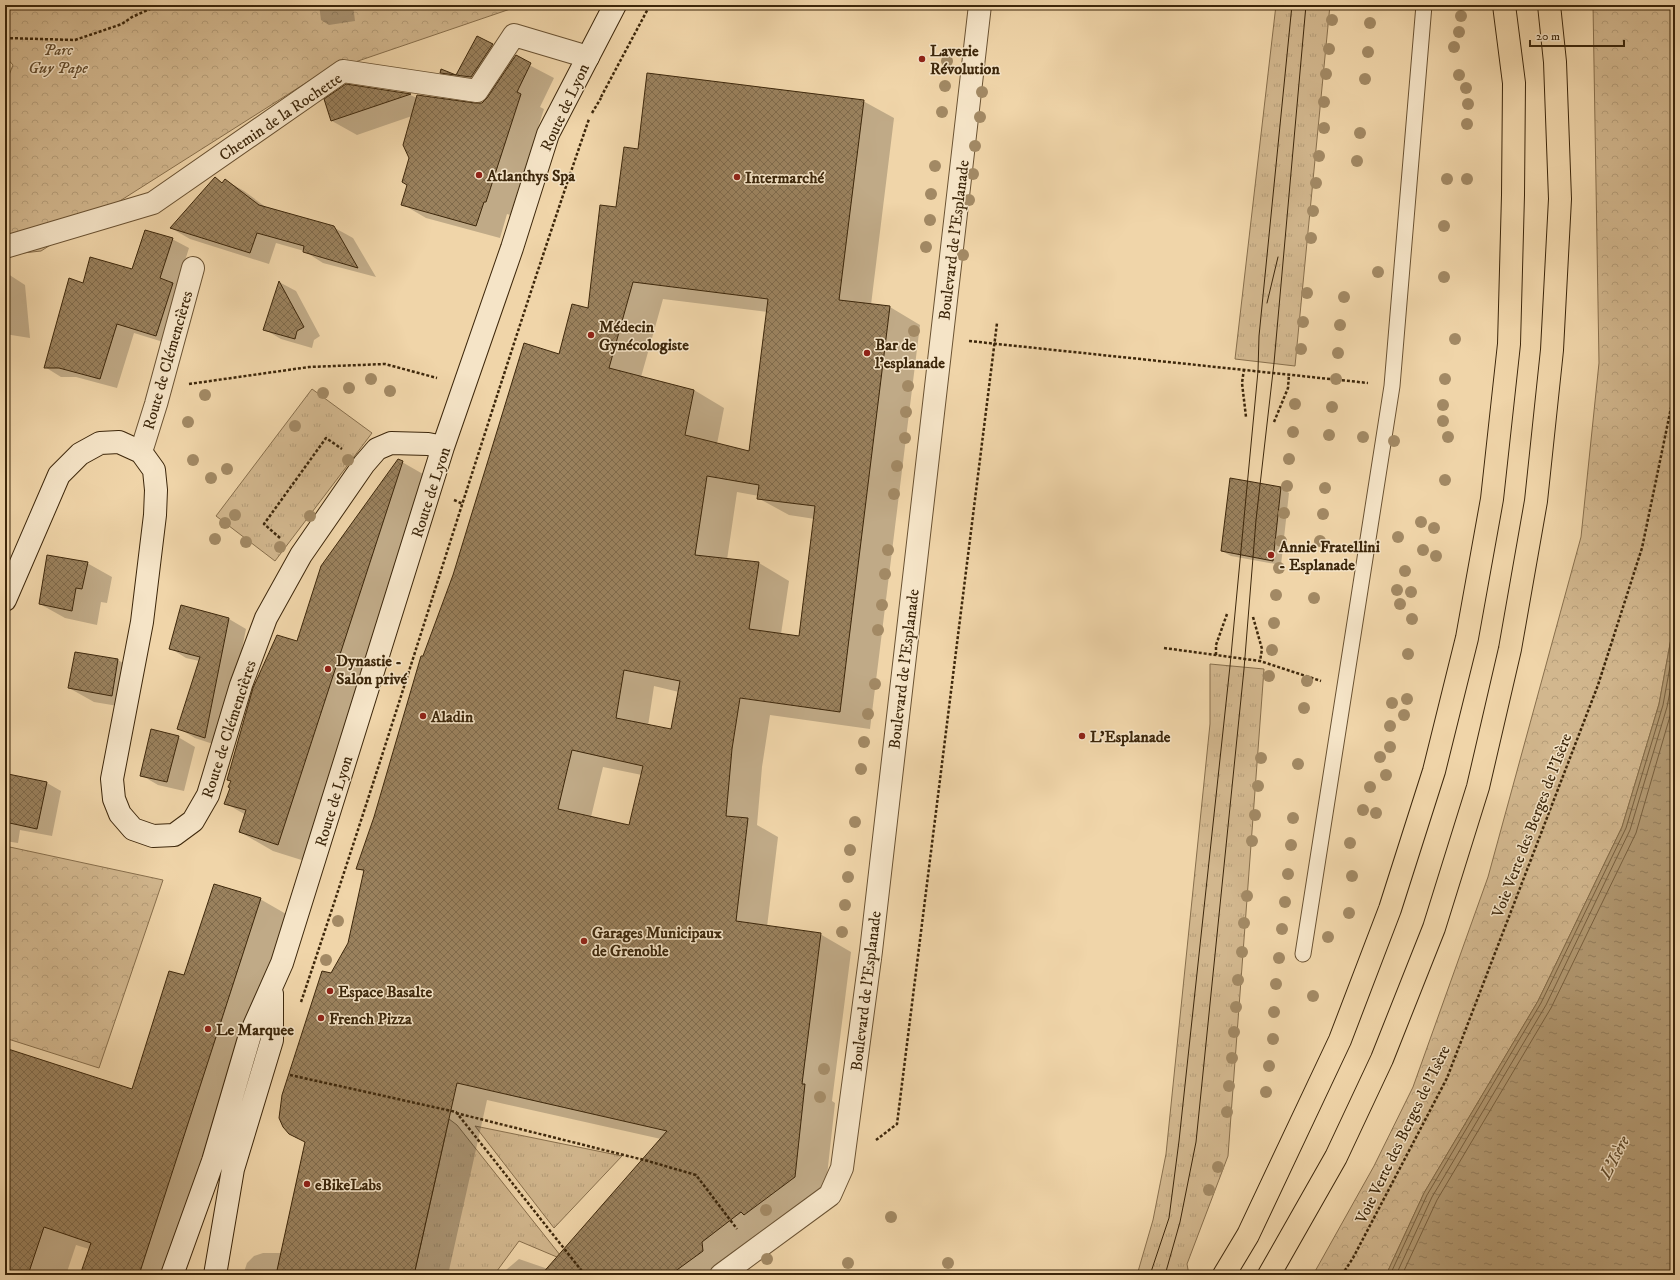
<svg xmlns="http://www.w3.org/2000/svg" width="1680" height="1280" font-family="'IM FELL DW Pica',serif">
<defs>
<pattern id="grass-tufts" width="24" height="20" patternUnits="userSpaceOnUse"><rect width="24" height="20" fill="#d2b78e"/><path d="M3 7l-1-3M5 7V3M7 7l1-3M15 17l-1-3M17 17v-4M19 17l1-3" fill="none" stroke="#b59d79"/></pattern>
<pattern id="forest-crowns" width="20" height="18" patternUnits="userSpaceOnUse"><rect width="20" height="18" fill="#d2b78e"/><path d="M2 6a3 3 0 1 1 6 0M12 15a3 3 0 1 1 6 0" fill="none" stroke="#b59d79"/></pattern>
<pattern id="water-ripples" width="26" height="14" patternUnits="userSpaceOnUse"><rect width="26" height="14" fill="#b39a73"/><path d="M2 4q2-2 4 0t4 0M15 11q2-2 4 0t4 0" fill="none" stroke="#937e5d"/></pattern>
<pattern id="building-cross-hatch" width="8" height="8" patternUnits="userSpaceOnUse"><rect width="8" height="8" fill="#9a815d"/><path d="M0 0l8 8M0 8l8-8" fill="none" stroke="#7f6a4b"/></pattern>
</defs>
<rect width="100%" height="100%" fill="#f0d5a9"/>
<filter id="stains"><feTurbulence type="fractalNoise" baseFrequency=".005" numOctaves="4"/><feColorMatrix values="0 0 0 0 .2 0 0 0 0 .09 0 0 0 0 .02 0 0 0 .5 -.17"/></filter>
<radialGradient id="worn" r=".72"><stop offset=".6" stop-color="#630" stop-opacity="0"/><stop offset="1" stop-color="#630" stop-opacity=".3"/></radialGradient>
<path fill="url(#grass-tufts)" stroke="#886f4c" d="M 1276,5 L 1330,5 L 1295,366 L 1235,359 Z
M 312,389 L 372,433 L 275,561 L 216,516 Z
M 1210,664 L 1264,669 L 1228,1156 L 1187,1264 L 1189,1275 L 1137,1275 L 1153,1220 L 1166,1154 L 1210,724 Z
M 449,1119 L 457,1125 L 564,1260 L 519,1241 L 494,1275 L 414,1275 Z
M 475,1126 L 622,1156 L 554,1228 Z"/>
<path fill="url(#forest-crowns)" stroke="#886f4c" d="M 5,5 L 522,5 L 320,74 L 41,251 L 5,255 L 5,85 L 13,65 L 5,56 Z
M 1593,5 L 1675,5 L 1675,617 L 1659,704 L 1622,827 L 1538,1001 L 1424,1193 L 1386,1275 L 1313,1275 L 1374,1166 L 1413,1087 L 1488,877 L 1581,537 L 1599,363 Z
M 5,846 L 163,880 L 99,1068 L 5,1038 Z"/>
<path fill="url(#water-ripples)" stroke="#846c49" d="M 1675,617 L 1675,1275 L 1386,1275 L 1424,1193 L 1538,1001 L 1622,827 L 1659,704 Z"/>
<path fill="#0003" fill-rule="evenodd" d="M 319,5 L 353,5 L 355,21 L 329,25 L 321,20 Z
M 477,38 L 554,78 L 540,107 L 544,109 L 510,215 L 507,214 L 500,238 L 426,218 L 402,204 L 409,185 L 412,116 L 357,135 L 332,121 L 346,85 L 410,95 L 417,98 L 475,104 L 482,103 L 493,91 L 466,87 L 441,72 L 442,70 L 457,76 Z
M 863,101 L 894,118 L 871,305 L 890,307 L 920,325 L 870,729 L 770,715 L 762,767 L 757,825 L 778,837 L 767,927 L 820,934 L 851,952 L 832,1101 L 835,1103 L 825,1194 L 723,1275 L 500,1275 L 519,1259 L 548,1269 L 661,1139 L 487,1100 L 448,1275 L 243,1275 L 247,1263 L 254,1256 L 263,1253 L 282,1253 L 306,1142 L 332,974 L 349,944 L 365,873 L 358,868 L 375,817 L 423,659 L 560,355 L 589,310 L 617,208 L 639,150 ZM 663,299 L 768,312 L 749,453 L 717,444 L 724,408 L 694,390 L 641,377 ZM 737,492 L 759,496 L 758,498 L 789,515 L 815,519 L 800,637 L 781,634 L 789,581 L 759,563 L 727,560 ZM 654,686 L 679,692 L 671,730 L 648,726 ZM 603,767 L 642,775 L 630,826 L 591,817 Z
M 215,178 L 223,183 L 225,180 L 244,191 L 267,208 L 333,227 L 353,238 L 376,277 L 323,263 L 304,251 L 276,243 L 269,264 L 190,239 L 171,228 Z
M 172,239 L 189,248 L 177,286 L 173,345 L 134,333 L 117,388 L 76,377 L 61,377 L 45,367 L 83,284 L 133,271 Z
M 5,272 L 25,285 L 30,338 L 5,334 Z
M 279,282 L 296,291 L 320,336 L 314,340 L 312,348 L 281,339 L 264,329 Z
M 402,462 L 435,481 L 311,863 L 273,851 L 240,832 L 246,815 L 225,803 L 231,788 L 231,782 L 228,780 Z
M 1231,479 L 1281,488 L 1289,493 L 1281,565 L 1231,556 L 1222,551 Z
M 87,563 L 112,577 L 107,603 L 101,602 L 97,625 L 65,618 L 40,604 Z
M 182,606 L 229,619 L 246,629 L 222,747 L 195,738 L 178,728 L 199,661 L 186,658 L 170,648 Z
M 118,660 L 143,675 L 136,709 L 94,702 L 69,688 Z
M 178,737 L 195,747 L 184,791 L 158,785 L 141,775 Z
M 9,775 L 47,783 L 61,791 L 52,836 L 20,830 L 18,843 L 5,841 L 5,794 Z
M 260,899 L 293,918 L 177,1275 L 81,1275 L 89,1249 L 76,1245 L 66,1275 L 5,1275 L 5,1054 L 132,1090 L 184,976 Z"/>
<g fill="none" stroke-linecap="round" stroke-linejoin="round">
<path stroke="#78603f" stroke-width="1" d="M 1390,1275 L 1427,1195 L 1541,1003 L 1626,828 L 1663,705 L 1675,639
M 1396,1275 L 1432,1197 L 1546,1005 L 1630,830 L 1667,707 L 1675,666
M 1402,1275 L 1437,1200 L 1551,1008 L 1636,833 L 1675,699"/>
</g>
<path fill="url(#building-cross-hatch)" stroke="#3d270b" fill-rule="evenodd" d="M 477,36 L 493,44 L 471,77 L 440,73 L 441,69 L 456,75 Z
M 516,55 L 531,63 L 517,92 L 521,94 L 486,202 L 484,202 L 476,226 L 401,205 L 407,185 L 402,182 L 409,158 L 403,145 L 417,95 L 475,103 L 482,103 L 487,98 Z
M 647,73 L 864,100 L 839,300 L 890,306 L 840,712 L 740,698 L 732,749 L 726,816 L 748,818 L 736,921 L 821,933 L 802,1084 L 805,1084 L 795,1177 L 744,1215 L 741,1212 L 702,1242 L 703,1251 L 670,1275 L 541,1275 L 667,1131 L 457,1083 L 414,1275 L 276,1275 L 305,1142 L 289,1134 L 283,1127 L 279,1118 L 282,1095 L 322,971 L 331,973 L 348,943 L 364,870 L 356,869 L 374,817 L 421,656 L 423,656 L 453,575 L 524,343 L 559,354 L 572,304 L 588,308 L 600,205 L 616,207 L 624,147 L 638,149 ZM 633,282 L 768,299 L 749,451 L 685,435 L 694,390 L 609,368 ZM 707,476 L 759,485 L 757,499 L 815,506 L 799,636 L 749,629 L 759,562 L 695,555 ZM 624,670 L 680,681 L 671,729 L 616,718 ZM 572,750 L 643,766 L 629,825 L 558,809 Z
M 346,84 L 411,94 L 331,121 L 324,99 Z
M 215,177 L 222,183 L 225,179 L 259,205 L 334,226 L 358,268 L 303,252 L 304,246 L 257,233 L 250,253 L 170,228 Z
M 145,230 L 173,238 L 160,278 L 173,283 L 156,336 L 117,324 L 100,379 L 59,368 L 44,368 L 69,278 L 83,283 L 90,257 L 132,269 Z
M 279,281 L 304,327 L 297,331 L 295,339 L 263,330 Z
M 398,459 L 403,461 L 278,845 L 239,832 L 246,810 L 224,804 L 230,788 L 228,787 L 231,781 L 227,780 L 253,688 L 277,635 L 297,641 L 321,566 Z
M 1230,478 L 1281,487 L 1273,561 L 1221,551 Z
M 47,555 L 88,562 L 82,589 L 76,588 L 72,611 L 39,604 Z
M 181,605 L 229,618 L 205,738 L 177,729 L 200,657 L 169,649 Z
M 75,652 L 118,659 L 112,696 L 68,688 Z
M 151,729 L 179,736 L 167,782 L 140,776 Z
M 8,774 L 47,782 L 37,829 L 5,822 L 5,789 Z
M 214,884 L 261,898 L 139,1275 L 80,1275 L 91,1243 L 44,1227 L 28,1275 L 5,1275 L 5,1048 L 132,1089 L 169,971 L 184,975 Z"/>
<g fill="none" stroke-linecap="round" stroke-linejoin="round">
<defs>
<path id="lane" d="M 1303,954 L 1392,386 L 1424,5"/>
<path id="street" d="M 5,247 L 153,203 L 343,71 L 477,91 L 514,35 L 588,57
M 141,452 L 156,404 L 193,268
M 721,1275 L 830,1195 L 842,1168 L 871,951 L 980,5"/>
<path id="secondary" d="M 5,600 L 59,475 L 80,454 L 100,443 L 119,442 L 141,452 L 154,470 L 156,490 L 155,515 L 142,622 L 112,779 L 114,799 L 120,814 L 133,829 L 153,836 L 174,835 L 193,821 L 208,795 L 241,685 L 266,618 L 301,555 L 364,464 L 377,449 L 391,443 L 428,444 L 443,447
M 172,1275 L 213,1161 L 250,1035 L 282,963 L 443,447 L 512,248 L 548,134 L 615,5
M 215,1275 L 233,1169 L 272,1040 L 272,994"/>
<path id="highway" d="M 1224,1275 L 1248,1235 L 1340,1040 L 1390,909 L 1434,771 L 1467,638 L 1492,499 L 1509,344 L 1513,195 L 1514,83 L 1504,5
M 1269,1275 L 1336,1157 L 1382,1059 L 1434,928 L 1478,787 L 1510,649 L 1536,501 L 1552,350 L 1560,199 L 1555,62 L 1549,5"/>
</defs>
<use href="#lane" stroke="#6a5232" stroke-width="17"/>
<use href="#street" stroke="#6a5232" stroke-width="24"/>
<use href="#secondary" stroke="#3d270b" stroke-width="24"/>
<use href="#highway" stroke="#3d270b" stroke-width="24"/>
<path stroke="#3d270b" stroke-width="2.5" stroke-dasharray="3 2" stroke-linecap="butt" d="M 1671,5 L 1675,40
M 5,38 L 75,40 L 122,24 L 132,17 L 159,5
M 601,97 L 650,5
M 592,113 L 601,98
M 969,341 L 1368,383
M 1244,369 L 1242,383 L 1246,417
M 189,384 L 309,367 L 385,364 L 437,378
M 1274,422 L 1288,388 L 1289,374
M 454,500 L 463,504
M 280,538 L 264,524 L 326,438 L 342,449
M 1253,617 L 1262,649 L 1260,661
M 1164,648 L 1260,661 L 1321,681
M 1216,655 L 1216,645 L 1227,614
M 301,1002 C 400,709 488,412 589,119
M 290,1075 L 456,1112 L 585,1275
M 456,1113 L 648,1161 L 696,1175 L 737,1229
M 876,1140 L 897,1124 L 997,323
M 1342,1275 L 1353,1258 L 1447,1078 L 1598,685 L 1642,548 L 1672,403 L 1675,361"/>
<use href="#lane" stroke="#f5e4c7" stroke-width="15"/>
<use href="#street" stroke="#f5e4c7" stroke-width="22"/>
<use href="#secondary" stroke="#f5e4c7" stroke-width="22"/>
<use href="#highway" stroke="#f0d5a9" stroke-width="22"/>
<path stroke="#3d270b" stroke-width="1" d="M 1267,303 L 1278,257
M 1150,1275 L 1169,1218 L 1179,1141 L 1230,666 L 1258,371 L 1259,336 L 1292,5
M 1165,1275 L 1180,1222 L 1196,1142 L 1244,669 L 1256,520 L 1274,363 L 1306,5"/>
</g>
<g fill="#a28964">
<circle cx="1461" cy="16" r="6"/>
<circle cx="1332" cy="20" r="6"/>
<circle cx="1370" cy="23" r="6"/>
<circle cx="1459" cy="32" r="6"/>
<circle cx="1454" cy="47" r="6"/>
<circle cx="1329" cy="49" r="6"/>
<circle cx="1368" cy="52" r="6"/>
<circle cx="947" cy="61" r="6"/>
<circle cx="1326" cy="74" r="6"/>
<circle cx="1459" cy="75" r="6"/>
<circle cx="1365" cy="79" r="6"/>
<circle cx="945" cy="86" r="6"/>
<circle cx="1466" cy="88" r="6"/>
<circle cx="982" cy="92" r="6"/>
<circle cx="1324" cy="102" r="6"/>
<circle cx="1468" cy="104" r="6"/>
<circle cx="942" cy="112" r="6"/>
<circle cx="980" cy="117" r="6"/>
<circle cx="1467" cy="124" r="6"/>
<circle cx="1324" cy="128" r="6"/>
<circle cx="1360" cy="133" r="6"/>
<circle cx="975" cy="146" r="6"/>
<circle cx="1319" cy="156" r="6"/>
<circle cx="1357" cy="161" r="6"/>
<circle cx="935" cy="166" r="6"/>
<circle cx="973" cy="174" r="6"/>
<circle cx="1447" cy="179" r="6"/>
<circle cx="1467" cy="179" r="6"/>
<circle cx="1316" cy="183" r="6"/>
<circle cx="931" cy="194" r="6"/>
<circle cx="969" cy="200" r="6"/>
<circle cx="1313" cy="211" r="6"/>
<circle cx="930" cy="220" r="6"/>
<circle cx="1444" cy="226" r="6"/>
<circle cx="1311" cy="238" r="6"/>
<circle cx="926" cy="247" r="6"/>
<circle cx="963" cy="255" r="6"/>
<circle cx="1378" cy="272" r="6"/>
<circle cx="1444" cy="277" r="6"/>
<circle cx="1307" cy="293" r="6"/>
<circle cx="1344" cy="297" r="6"/>
<circle cx="1303" cy="322" r="6"/>
<circle cx="1340" cy="325" r="6"/>
<circle cx="914" cy="331" r="6"/>
<circle cx="1455" cy="339" r="6"/>
<circle cx="1301" cy="349" r="6"/>
<circle cx="1338" cy="353" r="6"/>
<circle cx="371" cy="379" r="6"/>
<circle cx="1336" cy="379" r="6"/>
<circle cx="1445" cy="379" r="6"/>
<circle cx="908" cy="386" r="6"/>
<circle cx="349" cy="388" r="6"/>
<circle cx="390" cy="391" r="6"/>
<circle cx="323" cy="393" r="6"/>
<circle cx="205" cy="395" r="6"/>
<circle cx="1295" cy="404" r="6"/>
<circle cx="1443" cy="405" r="6"/>
<circle cx="1332" cy="407" r="6"/>
<circle cx="906" cy="412" r="6"/>
<circle cx="1443" cy="421" r="6"/>
<circle cx="188" cy="422" r="6"/>
<circle cx="295" cy="426" r="6"/>
<circle cx="1293" cy="432" r="6"/>
<circle cx="1329" cy="435" r="6"/>
<circle cx="1363" cy="437" r="6"/>
<circle cx="1448" cy="437" r="6"/>
<circle cx="905" cy="438" r="6"/>
<circle cx="1394" cy="441" r="6"/>
<circle cx="1289" cy="459" r="6"/>
<circle cx="193" cy="460" r="6"/>
<circle cx="348" cy="460" r="6"/>
<circle cx="897" cy="466" r="6"/>
<circle cx="227" cy="469" r="6"/>
<circle cx="211" cy="478" r="6"/>
<circle cx="1445" cy="480" r="6"/>
<circle cx="1287" cy="486" r="6"/>
<circle cx="1325" cy="488" r="6"/>
<circle cx="894" cy="494" r="6"/>
<circle cx="1284" cy="513" r="6"/>
<circle cx="1323" cy="514" r="6"/>
<circle cx="235" cy="515" r="6"/>
<circle cx="310" cy="516" r="6"/>
<circle cx="1421" cy="522" r="6"/>
<circle cx="225" cy="523" r="6"/>
<circle cx="1434" cy="528" r="6"/>
<circle cx="1398" cy="537" r="6"/>
<circle cx="215" cy="539" r="6"/>
<circle cx="1281" cy="541" r="6"/>
<circle cx="1320" cy="541" r="6"/>
<circle cx="246" cy="542" r="6"/>
<circle cx="280" cy="547" r="6"/>
<circle cx="888" cy="550" r="6"/>
<circle cx="1423" cy="550" r="6"/>
<circle cx="1436" cy="556" r="6"/>
<circle cx="1279" cy="568" r="6"/>
<circle cx="1405" cy="571" r="6"/>
<circle cx="885" cy="574" r="6"/>
<circle cx="1397" cy="590" r="6"/>
<circle cx="1411" cy="592" r="6"/>
<circle cx="1276" cy="595" r="6"/>
<circle cx="1314" cy="598" r="6"/>
<circle cx="1400" cy="604" r="6"/>
<circle cx="882" cy="605" r="6"/>
<circle cx="1412" cy="619" r="6"/>
<circle cx="1274" cy="623" r="6"/>
<circle cx="878" cy="630" r="6"/>
<circle cx="1272" cy="650" r="6"/>
<circle cx="1408" cy="654" r="6"/>
<circle cx="1269" cy="676" r="6"/>
<circle cx="1307" cy="681" r="6"/>
<circle cx="875" cy="684" r="6"/>
<circle cx="1407" cy="699" r="6"/>
<circle cx="1392" cy="703" r="6"/>
<circle cx="1304" cy="708" r="6"/>
<circle cx="868" cy="714" r="6"/>
<circle cx="1404" cy="715" r="6"/>
<circle cx="1390" cy="726" r="6"/>
<circle cx="864" cy="742" r="6"/>
<circle cx="1390" cy="747" r="6"/>
<circle cx="1380" cy="757" r="6"/>
<circle cx="1261" cy="758" r="6"/>
<circle cx="1298" cy="764" r="6"/>
<circle cx="861" cy="769" r="6"/>
<circle cx="1386" cy="775" r="6"/>
<circle cx="1258" cy="786" r="6"/>
<circle cx="1370" cy="787" r="6"/>
<circle cx="1363" cy="810" r="6"/>
<circle cx="1376" cy="813" r="6"/>
<circle cx="1255" cy="815" r="6"/>
<circle cx="1293" cy="818" r="6"/>
<circle cx="855" cy="822" r="6"/>
<circle cx="1252" cy="841" r="6"/>
<circle cx="1350" cy="843" r="6"/>
<circle cx="1291" cy="845" r="6"/>
<circle cx="850" cy="850" r="6"/>
<circle cx="1288" cy="874" r="6"/>
<circle cx="1352" cy="876" r="6"/>
<circle cx="848" cy="877" r="6"/>
<circle cx="1247" cy="896" r="6"/>
<circle cx="1285" cy="902" r="6"/>
<circle cx="845" cy="905" r="6"/>
<circle cx="1349" cy="913" r="6"/>
<circle cx="338" cy="921" r="6"/>
<circle cx="1244" cy="923" r="6"/>
<circle cx="1282" cy="929" r="6"/>
<circle cx="842" cy="932" r="6"/>
<circle cx="1328" cy="937" r="6"/>
<circle cx="1242" cy="952" r="6"/>
<circle cx="1279" cy="958" r="6"/>
<circle cx="326" cy="960" r="6"/>
<circle cx="1238" cy="980" r="6"/>
<circle cx="1276" cy="984" r="6"/>
<circle cx="1313" cy="996" r="6"/>
<circle cx="1236" cy="1007" r="6"/>
<circle cx="1274" cy="1012" r="6"/>
<circle cx="1234" cy="1032" r="6"/>
<circle cx="1273" cy="1039" r="6"/>
<circle cx="1232" cy="1058" r="6"/>
<circle cx="1269" cy="1066" r="6"/>
<circle cx="824" cy="1069" r="6"/>
<circle cx="1229" cy="1086" r="6"/>
<circle cx="1266" cy="1092" r="6"/>
<circle cx="820" cy="1097" r="6"/>
<circle cx="1227" cy="1112" r="6"/>
<circle cx="1218" cy="1167" r="6"/>
<circle cx="1209" cy="1190" r="6"/>
<circle cx="766" cy="1210" r="6"/>
<circle cx="891" cy="1217" r="6"/>
<circle cx="767" cy="1259" r="6"/>
<circle cx="848" cy="1263" r="6"/>
<circle cx="948" cy="1263" r="6"/>
</g>
<g fill="#8f2418" stroke="#f5e4c7" stroke-width="1.5">
<circle cx="922" cy="59" r="4"/>
<circle cx="479" cy="175" r="4"/>
<circle cx="737" cy="177" r="4"/>
<circle cx="591" cy="335" r="4"/>
<circle cx="867" cy="353" r="4"/>
<circle cx="1271" cy="555" r="4"/>
<circle cx="328" cy="669" r="4"/>
<circle cx="423" cy="716" r="4"/>
<circle cx="1082" cy="736" r="4"/>
<circle cx="584" cy="941" r="4"/>
<circle cx="330" cy="991" r="4"/>
<circle cx="321" cy="1018" r="4"/>
<circle cx="208" cy="1029" r="4"/>
<circle cx="307" cy="1184" r="4"/>
</g>
<g text-anchor="middle" stroke-width="3" stroke-linejoin="round" paint-order="stroke">
<g font-size="16" font-style="italic" fill="#624b2c" stroke="#f5e4c7">
<text x="58" y="55">Parc<tspan x="58" dy="18">Guy Pape</tspan></text>
</g>
<g font-size="16" font-weight="bold" fill="#3d270b" stroke="#f5e4c7" text-anchor="start">
<text x="930" y="56">Laverie<tspan x="930" dy="18">Révolution</tspan></text>
<text x="487" y="181">Atlanthys Spa</text>
<text x="745" y="183">Intermarché</text>
<text x="599" y="332">Médecin<tspan x="599" dy="18">Gynécologiste</tspan></text>
<text x="875" y="350">Bar de<tspan x="875" dy="18">l'esplanade</tspan></text>
<text x="1279" y="552">Annie Fratellini<tspan x="1279" dy="18">- Esplanade</tspan></text>
<text x="336" y="666">Dynastie -<tspan x="336" dy="18">Salon privé</tspan></text>
<text x="431" y="722">Aladin</text>
<text x="1090" y="742">L'Esplanade</text>
<text x="592" y="938">Garages Municipaux<tspan x="592" dy="18">de Grenoble</tspan></text>
<text x="338" y="997">Espace Basalte</text>
<text x="329" y="1024">French Pizza</text>
<text x="216" y="1035">Le Marquee</text>
<text x="315" y="1190">eBikeLabs</text>
</g>
<g font-size="16" fill="#3d270b" stroke="#f5e4c7">
<text transform="translate(564 107) rotate(-65)" y="6">Route de Lyon</text>
<text transform="translate(280 116) rotate(-34)" y="6">Chemin de la Rochette</text>
<text transform="translate(953 240) rotate(-83)" y="6">Boulevard de l'Esplanade</text>
<text transform="translate(167 360) rotate(-74)" y="6">Route de Clémencières</text>
<text transform="translate(430 492) rotate(-72)" y="6">Route de Lyon</text>
<text transform="translate(903 669) rotate(-83)" y="6">Boulevard de l'Esplanade</text>
<text transform="translate(228 729) rotate(-72)" y="6">Route de Clémencières</text>
<text transform="translate(333 801) rotate(-73)" y="6">Route de Lyon</text>
<text transform="translate(1531 825) rotate(-69)" y="6">Voie Verte des Berges de l'Isère</text>
<text transform="translate(865 991) rotate(-83)" y="6">Boulevard de l'Esplanade</text>
<text transform="translate(1402 1134) rotate(-64)" y="6">Voie Verte des Berges de l'Isère</text>
</g>
<g font-size="17" font-style="italic" fill="#604a2a" stroke="#f5e4c7">
<text transform="translate(1614 1157) rotate(-63)" y="6">L'Isère</text>
</g>
</g>
<rect width="1680" height="1280" fill="none" stroke="#f0d5a9" stroke-width="20"/>
<rect x="6" y="6" width="1668" height="1268" fill="none" stroke="#3d270b" stroke-width="2"/>
<rect x="10" y="10" width="1660" height="1260" fill="none" stroke="#3d270b"/>
<path d="M1530 40v6h94v-6" fill="none" stroke="#3d270b" stroke-width="2"/>
<text x="1536" y="40" font-size="12" fill="#3d270b" stroke="#f5e4c7" stroke-width="3" paint-order="stroke">20 m</text>
<rect width="100%" height="100%" filter="url(#stains)"/>
<rect width="100%" height="100%" fill="url(#worn)"/>
</svg>
